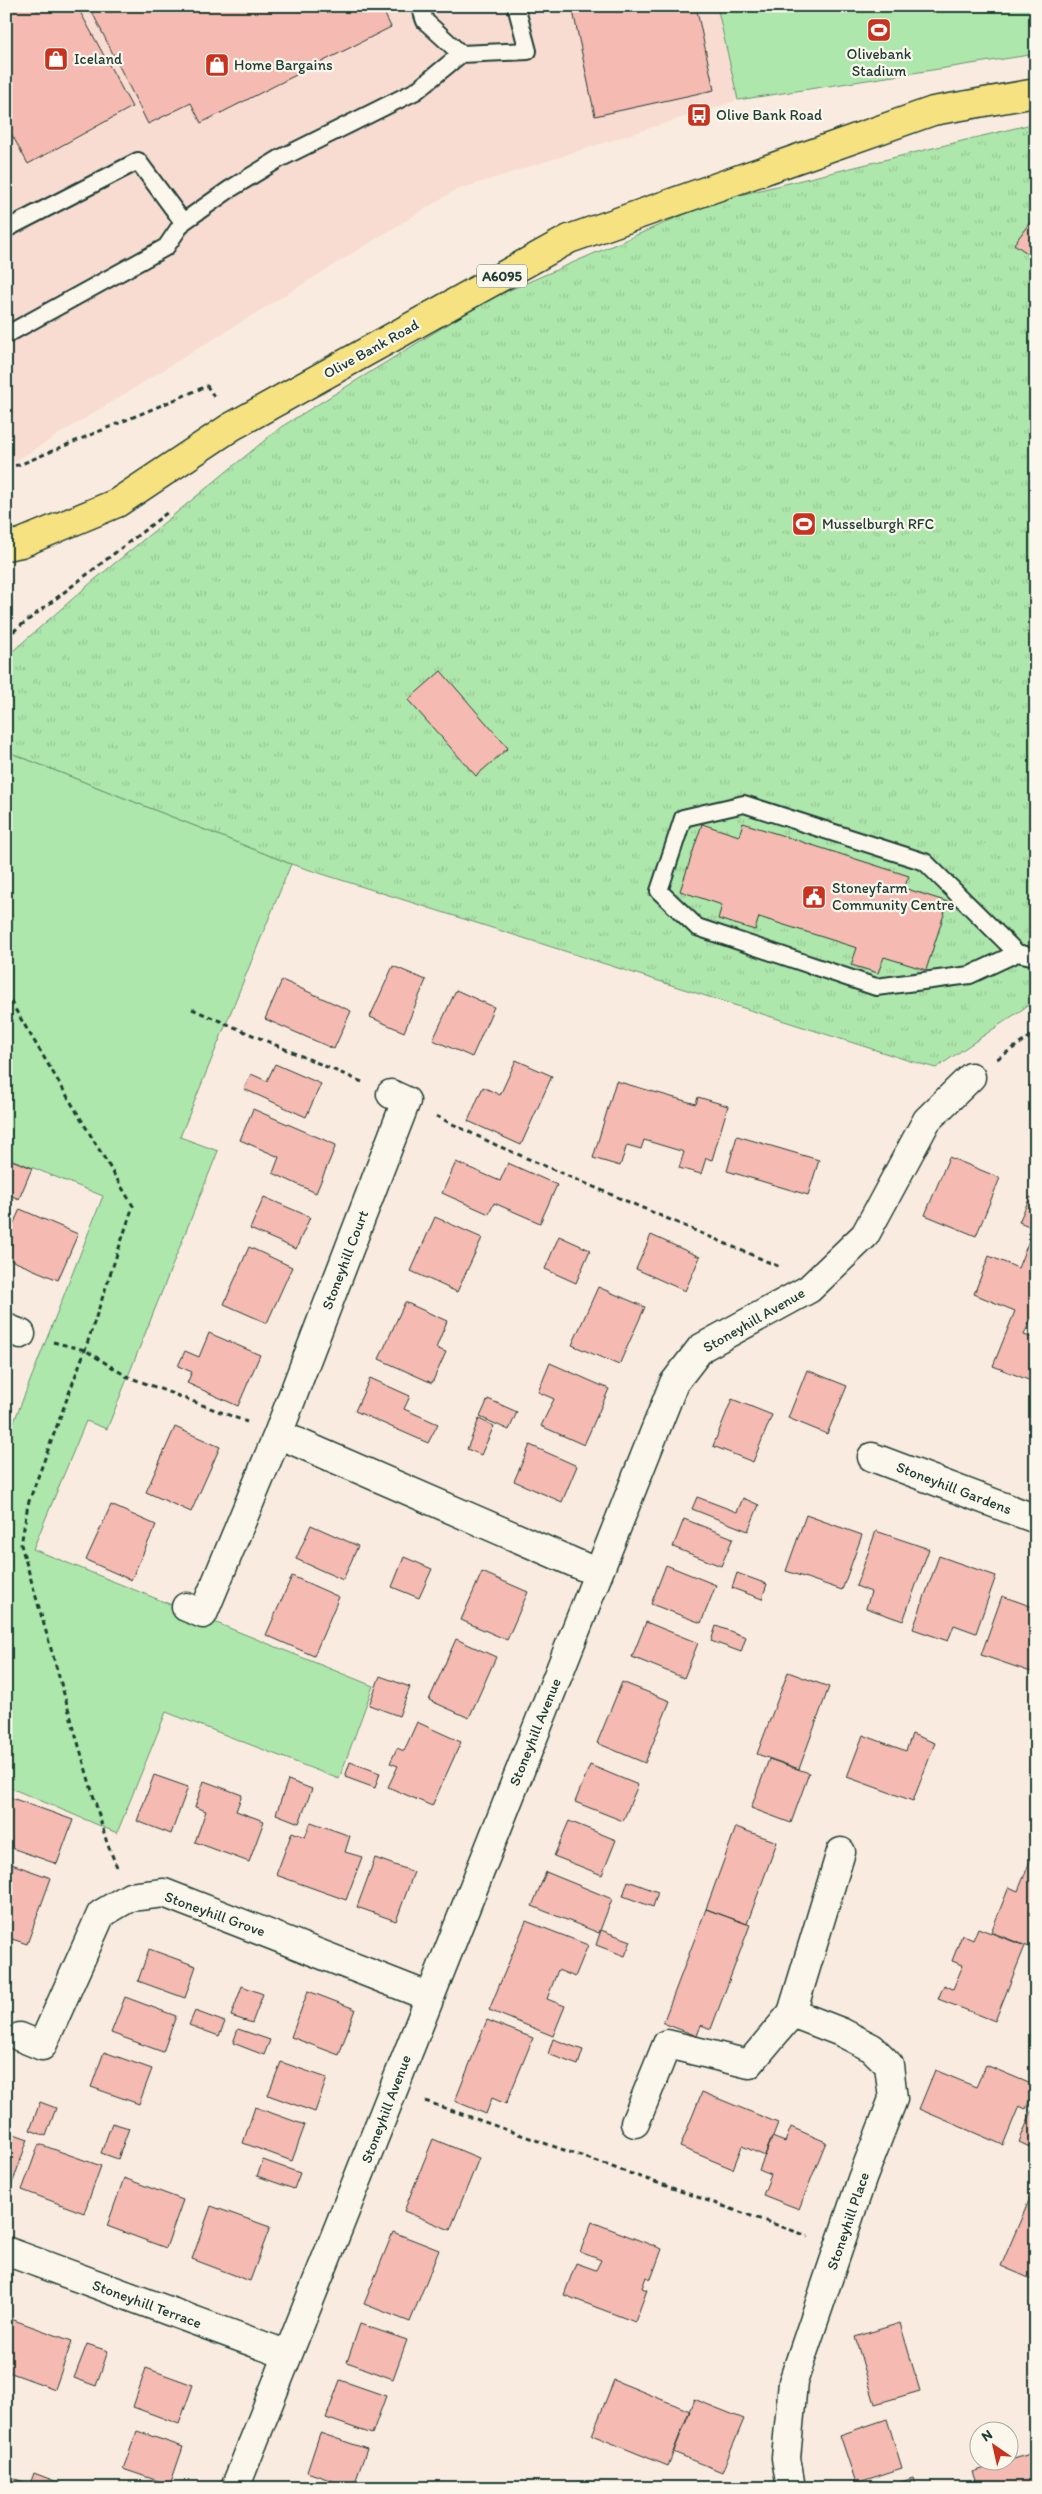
<svg xmlns="http://www.w3.org/2000/svg" width="1042" height="2494" font-family="Itim,sans-serif">
<defs>
<pattern id="park-tufts" width="24" height="20" patternUnits="userSpaceOnUse" patternTransform="scale(1.25)"><rect width="24" height="20" fill="#aee7ab"/><path d="M3 7l-1-3M5 7V3M7 7l1-3M15 17l-1-3M17 17v-4M19 17l1-3" fill="none" stroke="#95c794"/></pattern>
</defs>
<rect width="100%" height="100%" fill="#faebe0"/>
<filter id="ink" filterUnits="userSpaceOnUse"><feTurbulence type="fractalNoise" baseFrequency=".02" numOctaves="2"/><feDisplacementMap in="SourceGraphic" scale="10" xChannelSelector="R" yChannelSelector="G"/><feConvolveMatrix kernelMatrix="1 2 1 2 8 2 1 2 1" color-interpolation-filters="sRGB"/></filter>
<g filter="url(#ink)">
<path fill="#f8dcd2" d="M 6,6 L 717,6 L 738,100 L 454,191 L 6,467 Z"/>
<path fill="#aee7ab" stroke="#669270" d="M 717,6 L 1036,6 L 1036,54 L 738,100 Z
M 6,751 L 291,864 L 180,1137 L 218,1151 L 107,1429 L 86,1421 L 33,1549 L 373,1686 L 339,1779 L 166,1712 L 117,1833 L 6,1786 L 6,1442 L 103,1196 L 6,1157 Z"/>
<path fill="url(#park-tufts)" stroke="#669270" d="M 1036,123 L 1036,1000 L 936,1068 L 910,1061 L 291,864 L 6,751 L 6,657 L 93,581 L 281,427 L 487,300 L 715,201 Z"/>
<path fill="#f5bab1" stroke="#1f3d34" d="M 6,6 L 35,6 L 37,11 L 47,6 L 77,6 L 132,107 L 28,164 L 6,124 Z
M 89,6 L 381,6 L 391,27 L 201,123 L 191,103 L 148,124 Z
M 572,6 L 696,6 L 714,90 L 595,116 Z
M 1036,214 L 1036,259 L 1014,244 Z
M 441,671 L 508,748 L 476,776 L 408,700 Z
M 743,823 L 909,876 L 904,888 L 948,902 L 926,970 L 884,957 L 878,973 L 851,965 L 857,948 L 759,917 L 755,930 L 718,919 L 722,905 L 680,891 L 702,824 L 739,836 Z
M 393,966 L 426,980 L 404,1032 L 370,1017 Z
M 282,980 L 351,1011 L 334,1049 L 265,1019 Z
M 456,990 L 494,1007 L 472,1057 L 433,1040 Z
M 516,1060 L 552,1076 L 521,1145 L 468,1121 L 483,1087 L 500,1095 Z
M 275,1064 L 321,1084 L 306,1117 L 244,1089 L 251,1074 L 267,1081 Z
M 616,1081 L 696,1104 L 698,1097 L 728,1106 L 712,1160 L 706,1158 L 701,1174 L 679,1168 L 684,1152 L 644,1140 L 641,1149 L 627,1145 L 620,1166 L 593,1158 Z
M 253,1109 L 336,1145 L 316,1193 L 273,1173 L 279,1157 L 240,1140 Z
M 737,1136 L 819,1160 L 808,1195 L 727,1171 Z
M 949,1157 L 1000,1178 L 976,1236 L 925,1215 Z
M 6,1158 L 32,1168 L 19,1199 L 6,1193 Z
M 456,1162 L 500,1181 L 508,1163 L 557,1185 L 540,1223 L 494,1203 L 489,1214 L 442,1193 Z
M 264,1197 L 310,1217 L 296,1249 L 250,1229 Z
M 1030,1197 L 1036,1199 L 1036,1306 L 1024,1335 L 1036,1339 L 1036,1383 L 993,1366 L 1015,1311 L 974,1294 L 989,1256 L 1018,1268 L 1034,1228 L 1019,1222 Z
M 20,1209 L 78,1234 L 58,1280 L 6,1258 L 6,1241 Z
M 435,1217 L 482,1238 L 457,1292 L 411,1271 Z
M 651,1235 L 700,1257 L 685,1291 L 636,1269 Z
M 559,1236 L 590,1250 L 576,1283 L 545,1269 Z
M 249,1247 L 292,1267 L 267,1323 L 224,1304 Z
M 598,1287 L 645,1307 L 619,1365 L 572,1345 Z
M 405,1302 L 447,1321 L 436,1348 L 446,1352 L 432,1383 L 379,1359 Z
M 209,1333 L 260,1355 L 238,1406 L 187,1383 L 192,1372 L 178,1366 L 185,1351 L 199,1357 Z
M 550,1363 L 609,1389 L 584,1445 L 541,1426 L 554,1399 L 538,1392 Z
M 807,1370 L 847,1386 L 827,1434 L 788,1418 Z
M 370,1378 L 410,1396 L 404,1409 L 438,1424 L 428,1443 L 355,1411 Z
M 488,1399 L 517,1412 L 509,1430 L 480,1417 Z
M 732,1399 L 772,1415 L 753,1462 L 713,1446 Z
M 479,1419 L 494,1426 L 481,1455 L 467,1449 Z
M 175,1427 L 220,1447 L 191,1512 L 146,1492 Z
M 530,1445 L 577,1466 L 562,1502 L 514,1481 Z
M 697,1497 L 737,1512 L 743,1498 L 759,1505 L 748,1531 L 692,1509 Z
M 111,1505 L 156,1525 L 131,1580 L 86,1560 Z
M 806,1515 L 862,1535 L 842,1590 L 786,1571 Z
M 684,1519 L 733,1538 L 721,1566 L 673,1547 Z
M 311,1525 L 358,1546 L 343,1580 L 296,1559 Z
M 876,1531 L 929,1549 L 903,1621 L 866,1608 L 871,1592 L 856,1586 Z
M 939,1556 L 996,1576 L 976,1633 L 954,1625 L 948,1641 L 913,1629 Z
M 404,1557 L 432,1569 L 419,1598 L 392,1587 Z
M 666,1565 L 716,1585 L 701,1623 L 651,1604 Z
M 482,1572 L 528,1592 L 507,1640 L 461,1620 Z
M 737,1573 L 767,1584 L 762,1599 L 732,1588 Z
M 292,1576 L 339,1597 L 314,1656 L 266,1635 Z
M 1002,1596 L 1036,1608 L 1036,1659 L 1031,1672 L 981,1655 Z
M 646,1622 L 698,1643 L 684,1678 L 632,1657 Z
M 716,1626 L 746,1637 L 741,1652 L 711,1641 Z
M 456,1639 L 496,1657 L 469,1718 L 429,1700 Z
M 788,1672 L 829,1687 L 799,1769 L 757,1754 Z
M 380,1676 L 410,1687 L 399,1716 L 369,1705 Z
M 622,1682 L 670,1701 L 645,1763 L 597,1743 Z
M 417,1722 L 461,1742 L 432,1806 L 388,1787 L 398,1766 L 390,1763 L 397,1748 L 404,1751 Z
M 912,1734 L 935,1743 L 913,1801 L 847,1777 L 863,1735 L 906,1751 Z
M 769,1759 L 809,1773 L 791,1823 L 751,1808 Z
M 350,1762 L 380,1773 L 375,1788 L 345,1777 Z
M 590,1765 L 638,1785 L 623,1821 L 575,1802 Z
M 154,1775 L 188,1787 L 171,1834 L 137,1821 Z
M 288,1780 L 312,1789 L 299,1823 L 276,1814 Z
M 204,1781 L 242,1795 L 236,1811 L 264,1821 L 249,1862 L 195,1842 L 206,1811 L 195,1807 Z
M 9,1797 L 73,1820 L 57,1864 L 6,1846 L 6,1806 Z
M 569,1821 L 616,1840 L 602,1875 L 554,1856 Z
M 311,1822 L 350,1836 L 345,1852 L 362,1857 L 346,1900 L 276,1875 L 292,1832 L 305,1837 Z
M 736,1827 L 777,1842 L 747,1924 L 706,1909 Z
M 375,1858 L 414,1872 L 396,1921 L 357,1907 Z
M 1031,1859 L 1036,1861 L 1036,1944 L 1034,1949 L 991,1932 L 1009,1887 L 1018,1891 Z
M 6,1862 L 51,1878 L 27,1944 L 6,1937 Z
M 546,1872 L 612,1899 L 599,1933 L 532,1906 Z
M 628,1881 L 658,1892 L 653,1907 L 623,1896 Z
M 706,1909 L 750,1925 L 711,2029 L 701,2025 L 697,2036 L 663,2023 Z
M 526,1921 L 588,1945 L 575,1977 L 558,1970 L 547,1999 L 565,2006 L 553,2036 L 489,2010 Z
M 978,1928 L 1025,1946 L 995,2021 L 938,1999 L 944,1985 L 953,1989 L 963,1965 L 952,1961 L 962,1935 L 973,1940 Z
M 601,1930 L 631,1941 L 625,1956 L 596,1945 Z
M 149,1949 L 196,1966 L 185,1998 L 138,1981 Z
M 242,1986 L 263,1994 L 252,2023 L 231,2016 Z
M 308,1991 L 355,2009 L 339,2055 L 291,2037 Z
M 125,1997 L 176,2016 L 163,2052 L 111,2033 Z
M 195,2011 L 225,2022 L 219,2036 L 189,2025 Z
M 487,2020 L 533,2038 L 506,2104 L 492,2098 L 486,2114 L 455,2101 Z
M 238,2029 L 270,2040 L 264,2055 L 233,2043 Z
M 553,2039 L 583,2050 L 578,2065 L 548,2054 Z
M 104,2052 L 152,2069 L 139,2104 L 91,2087 Z
M 281,2062 L 327,2078 L 315,2112 L 268,2095 Z
M 986,2065 L 1036,2086 L 1026,2109 L 1019,2106 L 1003,2145 L 919,2109 L 935,2070 L 976,2087 Z
M 702,2092 L 778,2123 L 765,2156 L 742,2146 L 733,2169 L 680,2147 Z
M 40,2102 L 56,2108 L 46,2136 L 30,2130 Z
M 1034,2106 L 1036,2106 L 1036,2150 L 1019,2142 Z
M 255,2107 L 305,2125 L 292,2161 L 243,2143 Z
M 112,2123 L 129,2128 L 118,2159 L 101,2153 Z
M 791,2127 L 826,2142 L 799,2209 L 763,2195 L 771,2175 L 759,2170 L 772,2137 L 785,2142 Z
M 6,2131 L 28,2139 L 11,2187 L 6,2186 Z
M 433,2139 L 479,2158 L 450,2230 L 404,2211 Z
M 39,2144 L 101,2166 L 84,2213 L 22,2190 Z
M 263,2160 L 300,2173 L 294,2189 L 257,2176 Z
M 124,2178 L 183,2200 L 166,2248 L 107,2226 Z
M 1031,2196 L 1036,2198 L 1036,2281 L 1001,2266 Z
M 211,2206 L 270,2227 L 250,2281 L 192,2259 Z
M 592,2222 L 662,2249 L 651,2279 L 646,2277 L 642,2288 L 647,2290 L 635,2322 L 564,2295 L 576,2263 L 596,2270 L 601,2260 L 580,2252 Z
M 393,2232 L 439,2250 L 410,2322 L 364,2304 Z
M 11,2319 L 72,2341 L 55,2389 L 6,2371 L 6,2333 Z
M 900,2323 L 920,2391 L 875,2404 L 855,2337 Z
M 360,2324 L 407,2340 L 393,2379 L 347,2362 Z
M 87,2344 L 108,2351 L 96,2386 L 74,2378 Z
M 146,2368 L 193,2385 L 179,2424 L 133,2407 Z
M 340,2380 L 386,2396 L 372,2434 L 326,2418 Z
M 614,2380 L 690,2411 L 668,2466 L 592,2435 Z
M 694,2399 L 744,2419 L 722,2472 L 673,2452 Z
M 887,2419 L 902,2468 L 856,2483 L 840,2435 Z
M 137,2431 L 183,2447 L 170,2485 L 123,2469 Z
M 320,2433 L 367,2449 L 353,2488 L 307,2472 Z
M 1036,2452 L 1036,2488 L 979,2488 L 973,2472 Z
M 34,2473 L 73,2488 L 6,2488 L 6,2476 L 30,2484 Z
M 913,2478 L 916,2488 L 883,2488 Z"/>
<g fill="none" stroke-linecap="round" stroke-linejoin="round">
<defs>
<path id="lane" d="M 420,6 L 425,21 L 461,54 L 528,51 L 516,6
M 183,222 L 230,189 L 279,159 L 416,91 L 461,54
M 6,229 L 138,161 L 183,222 L 166,247 L 6,335
M 1017,953 L 970,975 L 876,987 L 697,927 L 659,891 L 683,818 L 744,804 L 925,862 L 1017,953 L 1036,957"/>
<path id="street" d="M 6,1328 L 21,1334
M 278,1434 L 598,1573
M 872,1457 L 1036,1519
M 186,1607 L 203,1614 L 278,1434 L 406,1101 L 391,1094
M 20,2037 L 42,2046 L 101,1914 L 130,1897 L 164,1893 L 430,1997
M 635,2123 L 667,2044 L 749,2064 L 792,2013 L 841,1852
M 6,2251 L 288,2355
M 235,2488 L 674,1383 L 701,1348 L 809,1289 L 865,1235 L 927,1120 L 971,1077
M 791,2488 L 786,2458 L 793,2382 L 862,2179 L 893,2099 L 889,2065 L 872,2048 L 841,2032 L 792,2013"/>
<path id="primary" d="M 6,546 L 21,543 L 117,503 L 231,427 L 569,239 L 933,111 L 1036,93"/>
</defs>
<use href="#lane" stroke="#1f3d34" stroke-width="20"/>
<use href="#street" stroke="#1f3d34" stroke-width="31"/>
<use href="#primary" stroke="#1f3d34" stroke-width="31"/>
<path stroke="#1f3d34" stroke-width="3" stroke-dasharray="5 4" stroke-linecap="butt" d="M 6,466 L 19,465 L 207,386 L 215,398
M 6,637 L 168,512
M 6,994 L 133,1206 L 85,1350 L 28,1504 L 21,1545 L 107,1843 L 117,1867
M 192,1009 L 362,1082
M 997,1059 L 1036,1033
M 436,1116 L 496,1145 L 780,1267
M 53,1342 L 85,1350 L 126,1376 L 247,1422
M 425,2101 L 808,2236"/>
<use href="#lane" stroke="#fbf7ec" stroke-width="16"/>
<use href="#street" stroke="#fbf7ec" stroke-width="28"/>
<use href="#primary" stroke="#f7e281" stroke-width="28"/>
</g>
</g>
<defs>
<symbol id="stadium-square" viewBox="-11 -11 22 22"><rect x="-9" y="-9" width="18" height="18" rx="4" fill="#c8321e" stroke="#fbf7ec"/><path d="M0-5a6.5 5 0 1 0 0 10a6.5 5 0 1 0 0-10ZM-3.5-1.8h7v3.6h-7Z" fill="#fff"/></symbol>
<symbol id="shop-square" viewBox="-11 -11 22 22"><rect x="-9" y="-9" width="18" height="18" rx="4" fill="#c8321e" stroke="#fbf7ec"/><path d="M-5-2.5h2.3a2.7 3.5 0 0 1 5.4 0H5L5.5 6h-11ZM-1.5-2.5h3a1.5 2.3 0 0 0-3 0Z" fill="#fff"/></symbol>
<symbol id="bus-square" viewBox="-11 -11 22 22"><rect x="-9" y="-9" width="18" height="18" rx="4" fill="#c8321e" stroke="#fbf7ec"/><path d="M-5-6H5V4H4V6H2V4H-2V6H-4V4H-5ZM-3.5-4V0h7V-4ZM-3.5 1.2v1.5H-2V1.2ZM2 1.2v1.5H3.5V1.2Z" fill="#fff"/></symbol>
<symbol id="civic-square" viewBox="-11 -11 22 22"><rect x="-9" y="-9" width="18" height="18" rx="4" fill="#c8321e" stroke="#fbf7ec"/><path d="M-.6-6.5H3V-4.5H.6V-3L4-1V1h2V6H-6V1h2V-1L-.6-3ZM-1.2 2.5V6h2.4V2.5Z" fill="#fff"/></symbol>
</defs>
<g fill-rule="evenodd">
<use href="#stadium-square" x="865" y="16" width="28" height="28"/>
<use href="#shop-square" x="42" y="45" width="28" height="28"/>
<use href="#shop-square" x="203" y="51" width="28" height="28"/>
<use href="#bus-square" x="685" y="101" width="28" height="28"/>
<use href="#stadium-square" x="790" y="510" width="28" height="28"/>
<use href="#civic-square" x="800" y="883" width="28" height="28"/>
</g>
<g text-anchor="middle" stroke-width="4.5" stroke-linejoin="round" paint-order="stroke">
<rect fill="#fbf7ec" stroke="#61756b" stroke-width="1" x="477" y="264.5" width="50" height="23" rx="4"/>
<g font-size="14" font-weight="bold" fill="#1f3d34">
<text x="502" y="281">A6095</text>
</g>
<g font-size="15" fill="#1f3d34" stroke="#fbf7ec" text-anchor="start">
<text x="879" y="59" text-anchor="middle">Olivebank<tspan x="879" dy="17">Stadium</tspan></text>
<text x="74" y="64">Iceland</text>
<text x="234" y="70">Home Bargains</text>
<text x="716" y="120">Olive Bank Road</text>
<text x="822" y="529">Musselburgh RFC</text>
<text x="832" y="893">Stoneyfarm<tspan x="832" dy="17">Community Centre</tspan></text>
</g>
<g font-size="15" fill="#1f3d34" stroke="#fbf7ec">
<text transform="translate(371 349) rotate(-29)" y="5">Olive Bank Road</text>
<text transform="translate(345 1260) rotate(-69)" y="5">Stoneyhill Court</text>
<text transform="translate(754 1320) rotate(-30)" y="5">Stoneyhill Avenue</text>
<text transform="translate(954 1488) rotate(21)" y="5">Stoneyhill Gardens</text>
<text transform="translate(535 1732) rotate(-68)" y="5">Stoneyhill Avenue</text>
<text transform="translate(215 1914) rotate(20)" y="5">Stoneyhill Grove</text>
<text transform="translate(386 2109) rotate(-69)" y="5">Stoneyhill Avenue</text>
<text transform="translate(848 2221) rotate(-71)" y="5">Stoneyhill Place</text>
<text transform="translate(147 2304) rotate(20)" y="5">Stoneyhill Terrace</text>
</g>
</g>
<rect width="1042" height="2494" fill="none" stroke="#fbf7ec" stroke-width="25"/>
<rect x="12" y="12" width="1017" height="2469" fill="none" stroke="#1f3d34" stroke-width="2" filter="url(#ink)"/>
<g transform="translate(994 2446) rotate(326)"><circle r="24" fill="#fbf7ec" stroke="#a3ada2"/>
<path d="M0-4L9 19L0 12L-9 19Z" fill="#c8321e"/>
<text y="-8" font-size="14" font-weight="bold" text-anchor="middle" fill="#1f3d34">N</text>
</g>
</svg>
